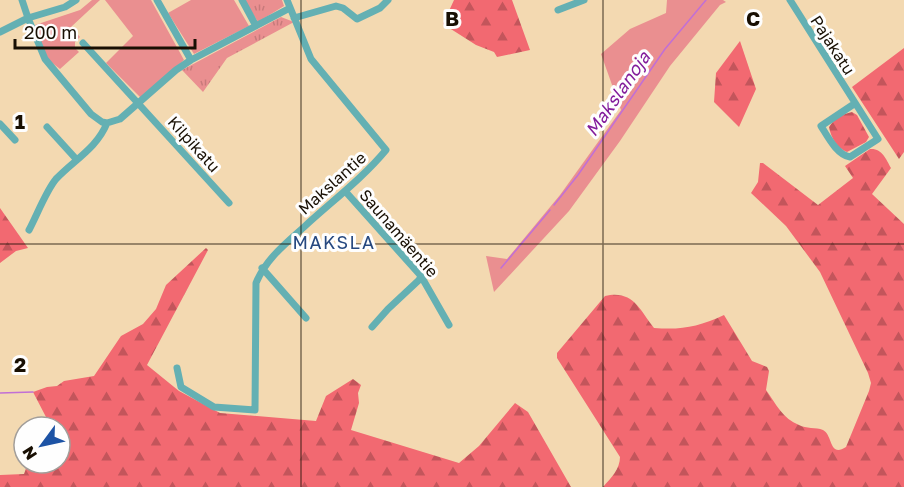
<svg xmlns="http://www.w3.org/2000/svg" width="904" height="487" font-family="'Golos Text',sans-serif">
<defs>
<pattern id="forest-firs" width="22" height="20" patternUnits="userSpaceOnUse" patternTransform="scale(1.5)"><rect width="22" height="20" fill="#f26971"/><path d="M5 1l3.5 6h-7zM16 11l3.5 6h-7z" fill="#c3555b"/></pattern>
<pattern id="park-tufts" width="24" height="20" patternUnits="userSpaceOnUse" patternTransform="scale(1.5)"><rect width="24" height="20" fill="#ea8f90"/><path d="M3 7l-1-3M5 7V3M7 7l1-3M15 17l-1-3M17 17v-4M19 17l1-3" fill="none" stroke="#c87a7b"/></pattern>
</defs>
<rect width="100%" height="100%" fill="#f3d9b1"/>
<path fill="#ea8f90" d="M 92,0 L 100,0 L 71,27 L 80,37 L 75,42 L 75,48 L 79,52 L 60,69 L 46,58 L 35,25 L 80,10 Z
M 105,0 L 151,0 L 184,60 L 141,98 L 106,63 L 133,36 Z
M 191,0 L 234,0 L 249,26 L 194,54 L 168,13 Z
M 667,0 L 723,0 L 726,2 L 720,5 L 670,66 L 620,141 L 569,211 L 494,292 L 486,256 L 507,259 L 560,195 L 621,110 L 601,54 L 630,29 L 666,13 Z"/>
<path fill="url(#forest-firs)" d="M 454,0 L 512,0 L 530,50 L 497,57 L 494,52 L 476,45 L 443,24 Z
M 740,41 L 756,89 L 739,127 L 714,102 L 716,73 Z
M 904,48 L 904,152 L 899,159 L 852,87 Z
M 852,112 L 857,115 L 869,137 L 866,142 L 847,152 C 837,148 831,138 829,127 C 834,119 842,114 852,112 Z
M 870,149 C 882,148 886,159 891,168 L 872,194 L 904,224 L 904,487 L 603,487 C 611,478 620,469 620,457 L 557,358 L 557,353 L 605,296 C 633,290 639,309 654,328 C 682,330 698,327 724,315 L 752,361 L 767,367 L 769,371 L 766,390 C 776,404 783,419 799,425 C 806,429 816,427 823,430 C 833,435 829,458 846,447 L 869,391 L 871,383 L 868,373 L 820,272 L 786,226 L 751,193 L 758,182 L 760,163 L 763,163 L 818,205 L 853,178 L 845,166 Z
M 0,208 L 28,248 L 16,251 L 0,263 Z
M 206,248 L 208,250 L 147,365 L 179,391 L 220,413 L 316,421 L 326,396 L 353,379 L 361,385 L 358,393 L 359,403 L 351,430 L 459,463 L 479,446 L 515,403 L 528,412 L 571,487 L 0,487 L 0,475 L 24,474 L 28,463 L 60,463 L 60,427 L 43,427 L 46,417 L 33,392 L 47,387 L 57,386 L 64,381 L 94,376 L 121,336 L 143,324 L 156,309 L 166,285 Z"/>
<path fill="url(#park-tufts)" d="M 244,0 L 282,0 L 284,6 L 258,22 Z
M 281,17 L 294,22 L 227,58 L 203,92 L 182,70 Z"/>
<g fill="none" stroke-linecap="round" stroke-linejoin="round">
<path stroke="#c16fd6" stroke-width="1.5" d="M 554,205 L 578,175 L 665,49 L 706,0
M 501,268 L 550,210
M 0,393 L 33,392"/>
<path stroke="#64b0b3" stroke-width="7" d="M 76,0 L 65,7 L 28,18 L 45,59 L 91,114 L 102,122 L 107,123 L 120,119 L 176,70 L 191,60 L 290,8
M 157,0 L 191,60
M 242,0 L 256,26
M 790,0 L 878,139 L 850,157 C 837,155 828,137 821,126 L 854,104
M 558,10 L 584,0
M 294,18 L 336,6 L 343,8 L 357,19 L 380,8 L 388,0
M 0,32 L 28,18 L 22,0
M 83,43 L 229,203
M 0,124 L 15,140
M 47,127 L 77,160
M 345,191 L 421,276 L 449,325
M 29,230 C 37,215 46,191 56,179 C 74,160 97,148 107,123
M 262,268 L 306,318
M 372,327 L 388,309 L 419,280 L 421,276
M 177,368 L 181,387 L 214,407 L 255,410 L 256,283 C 266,259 285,244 304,227 C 331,202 362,179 386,150 L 311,59 L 287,0"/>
</g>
<path fill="none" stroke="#180f03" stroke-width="1.5" stroke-opacity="0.55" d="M 301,0 L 301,487M 603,0 L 603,487M 0,244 L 904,244"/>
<g text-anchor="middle" stroke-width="6" stroke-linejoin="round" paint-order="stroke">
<g font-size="16" fill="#180f03" stroke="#fefefe">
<text transform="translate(833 45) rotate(57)" y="6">Pajakatu</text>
<text transform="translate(194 144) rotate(48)" y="6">Kilpikatu</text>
<text transform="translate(332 183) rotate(-42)" y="6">Makslantie</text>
<text transform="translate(399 233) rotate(49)" y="6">Saunamäentie</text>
</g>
<g font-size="18" font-style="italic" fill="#831c9b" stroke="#fefefe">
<text transform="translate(618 94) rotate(-55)" y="6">Makslanoja</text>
</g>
<g font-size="18" letter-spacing="1.5" fill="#26487f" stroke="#fefefe">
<text x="334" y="249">MAKSLA</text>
</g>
</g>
<g font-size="20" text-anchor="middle" font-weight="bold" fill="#180f03" stroke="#fefefe" stroke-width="6" stroke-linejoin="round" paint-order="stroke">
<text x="452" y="26">B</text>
<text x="753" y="26">C</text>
<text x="20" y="129">1</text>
<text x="20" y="372">2</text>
</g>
<g transform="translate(42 445) rotate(237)"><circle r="28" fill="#fefefe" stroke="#a29e9a" stroke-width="1.5"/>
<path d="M0-4.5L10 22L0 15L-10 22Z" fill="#1d53a5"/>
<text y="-9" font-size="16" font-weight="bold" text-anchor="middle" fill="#180f03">N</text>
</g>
<path d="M15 39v9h180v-9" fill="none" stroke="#180f03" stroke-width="3"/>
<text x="24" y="39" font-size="18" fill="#180f03" stroke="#fefefe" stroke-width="4.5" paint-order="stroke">200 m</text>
</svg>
